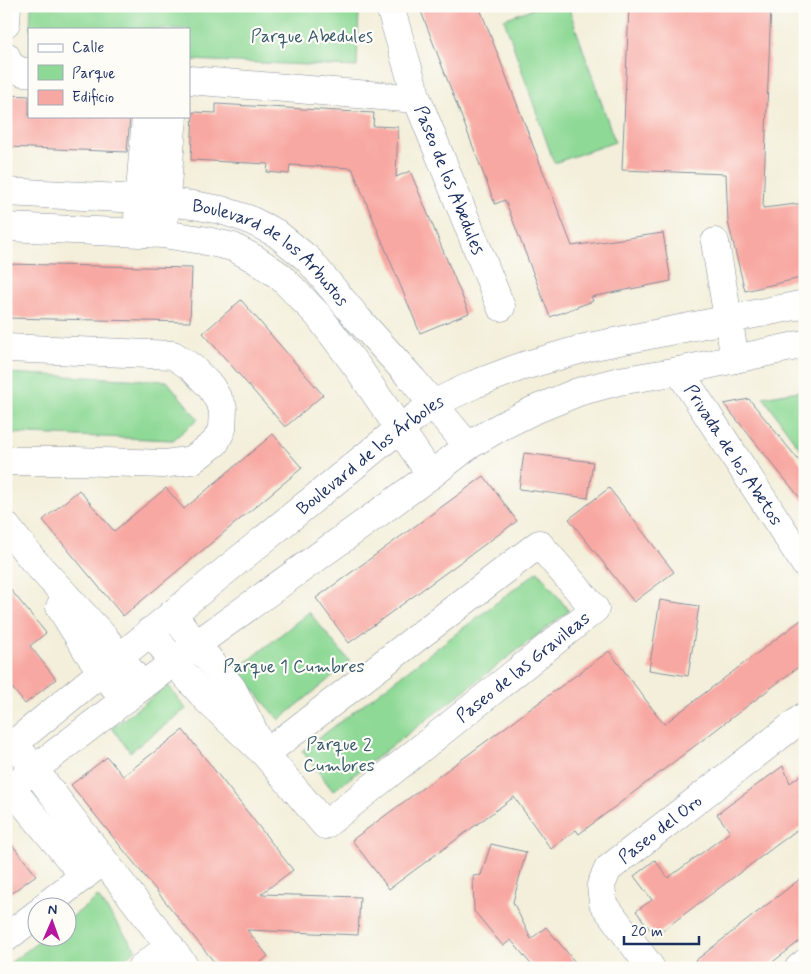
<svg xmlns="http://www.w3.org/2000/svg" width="811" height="974" font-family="Mynerve,sans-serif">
<rect width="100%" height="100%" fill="#fdfcf7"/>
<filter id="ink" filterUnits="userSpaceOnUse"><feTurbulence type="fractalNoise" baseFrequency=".02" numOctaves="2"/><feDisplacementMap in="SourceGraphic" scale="10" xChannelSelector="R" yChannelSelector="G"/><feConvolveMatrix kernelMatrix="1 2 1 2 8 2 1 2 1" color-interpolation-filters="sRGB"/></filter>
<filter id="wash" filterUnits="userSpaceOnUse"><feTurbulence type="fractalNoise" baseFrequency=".0096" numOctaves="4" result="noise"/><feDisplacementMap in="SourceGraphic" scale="20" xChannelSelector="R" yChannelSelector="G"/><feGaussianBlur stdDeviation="1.12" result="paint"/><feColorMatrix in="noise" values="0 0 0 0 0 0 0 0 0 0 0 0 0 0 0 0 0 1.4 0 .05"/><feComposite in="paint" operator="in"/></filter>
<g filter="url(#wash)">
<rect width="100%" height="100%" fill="#f3efda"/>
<path fill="#8ed995" stroke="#54847a" d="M 31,6 L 299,6 L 359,9 L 357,67 L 189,60 L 189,29 L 30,29 Z
M 540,6 L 568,6 L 615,142 L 554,163 L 504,19 Z
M 6,373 L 167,381 L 198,419 L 173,440 L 6,433 Z
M 805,390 L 805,445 L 800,449 L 763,397 Z
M 538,571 L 569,611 L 333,791 L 302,751 Z
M 309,612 L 350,662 L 279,720 L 237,670 Z
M 168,685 L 186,709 L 130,752 L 112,728 Z
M 98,897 L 136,950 L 112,968 L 6,968 L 6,966 L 45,937 L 68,936 L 68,920 Z"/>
<g id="blocks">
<path fill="#f8a8a2" d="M 419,6 L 479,6 L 572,246 L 663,233 L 671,281 L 591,297 L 593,301 L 550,317 L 505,200 L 495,204 Z
M 629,6 L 771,6 L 763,208 L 805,203 L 805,277 L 745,291 L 728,222 L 726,174 L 622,170 Z
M 9,95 L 29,96 L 29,116 L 130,116 L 127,152 L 7,147 Z
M 216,104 L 374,113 L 373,126 L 398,127 L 396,177 L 410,171 L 469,313 L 420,333 L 352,168 L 290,165 L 289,174 L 267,172 L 268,164 L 191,160 L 193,112 L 216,113 Z
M 6,264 L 192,268 L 190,322 L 6,318 Z
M 241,300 L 323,395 L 285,427 L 203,333 Z
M 749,399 L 805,468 L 805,504 L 724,404 Z
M 273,434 L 302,468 L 123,616 L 43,520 L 79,490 L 114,531 L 166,488 L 184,509 Z
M 524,453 L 593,462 L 588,498 L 519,489 Z
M 484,476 L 517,521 L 349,643 L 316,598 Z
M 609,488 L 674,572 L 634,602 L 569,519 Z
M 6,584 L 46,633 L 30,646 L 56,679 L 25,704 L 6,680 Z
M 660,600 L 699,606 L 688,676 L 649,670 Z
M 805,617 L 805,662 L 579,834 L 576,830 L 551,849 L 514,797 L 389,889 L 352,840 L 609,651 L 664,724 Z
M 183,730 L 293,870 L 261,894 L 360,897 L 358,935 L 247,930 L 268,956 L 254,968 L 219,968 L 71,785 L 107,757 L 123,776 Z
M 783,766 L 790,783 L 805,772 L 805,824 L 655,936 L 636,911 L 652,900 L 634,876 L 655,860 L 668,878 L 730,832 L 717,814 Z
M 6,837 L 36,875 L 6,897 Z
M 491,844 L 526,852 L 513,902 L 531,939 L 546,927 L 580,968 L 534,968 L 511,940 L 503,946 L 474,911 L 473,876 L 481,875 Z
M 805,875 L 805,937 L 765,968 L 686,968 Z"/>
</g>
</g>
<g filter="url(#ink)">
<use href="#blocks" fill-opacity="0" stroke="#878f9c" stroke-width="1"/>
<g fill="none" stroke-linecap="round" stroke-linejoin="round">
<defs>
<g id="minor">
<path id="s1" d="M 388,6 L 391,10 L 417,99 L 501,307"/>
<path d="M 6,23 L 7,6"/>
<path d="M 6,56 L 9,65 L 22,72 L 29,72"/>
<path d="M 189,80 L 417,99"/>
<path id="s2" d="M 6,192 L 140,199 L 193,205 L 221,210 L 248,219 L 276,233 L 308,259 L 358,319 L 412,379 L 468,446"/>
<path d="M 138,217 L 146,116"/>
<path d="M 164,220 L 173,116"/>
<path d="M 6,227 L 163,234 L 202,240 L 233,247 L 255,259 L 280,276 L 318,315 L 358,368 L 431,475"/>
<path d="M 715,242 L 735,359"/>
<path d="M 6,348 L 173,355 L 191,367 L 211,387 L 223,408 L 222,429 L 215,443 L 192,460 L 164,464 L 76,461 L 6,461"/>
<path id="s3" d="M 679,371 L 805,564"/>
<path d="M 6,526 L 33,560 L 104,637 L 142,686"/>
<path d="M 60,607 L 88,652 L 102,672 L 125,699"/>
<path d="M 172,614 L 232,688 L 257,738"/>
<path id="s4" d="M 150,631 L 174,662 L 208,701 L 265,754 L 325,825 L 595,609 L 539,544 L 265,754"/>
<path d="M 14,743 L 186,968"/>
<path d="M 6,782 L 84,876"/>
<path d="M 45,906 L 99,864"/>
<path d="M 6,938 L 38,913"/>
<path d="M 141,968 L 170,946"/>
<path id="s5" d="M 651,968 L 603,903 L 601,885 L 608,869 L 805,716"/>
<path d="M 799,968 L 805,963"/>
</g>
<g id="major">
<path id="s6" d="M 6,750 L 399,429 L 433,404 L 475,384 L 520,367 L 589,347 L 805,304"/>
<path d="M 6,791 L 197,644 L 431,475 L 468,446 L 500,427 L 532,411 L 578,392 L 619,381 L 679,371 L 805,344"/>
</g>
</defs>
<use href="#minor" stroke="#878f9c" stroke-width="29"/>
<use href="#major" stroke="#878f9c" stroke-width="29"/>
<use href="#minor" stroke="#fff" stroke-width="28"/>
<use href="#major" stroke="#fff" stroke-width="28"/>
</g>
</g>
<g text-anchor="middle" stroke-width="4.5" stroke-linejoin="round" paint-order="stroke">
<g font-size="18" fill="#385a6c" stroke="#fdfcf7">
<text x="312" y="42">Parque Abedules</text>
<text x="294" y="672">Parque 1 Cumbres</text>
<text x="339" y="750">Parque 2<tspan x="339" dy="21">Cumbres</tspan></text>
</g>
<g font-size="18" fill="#1b2f5e" stroke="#fdfcf7">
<text dy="6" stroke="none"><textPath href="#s1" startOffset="185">Paseo de los Abedules</textPath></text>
<text dy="6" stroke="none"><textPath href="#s2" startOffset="281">Boulevard de los Arbustos</textPath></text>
<text dy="6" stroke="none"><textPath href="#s3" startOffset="100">Privada de los Abetos</textPath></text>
<text dy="6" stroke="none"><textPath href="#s6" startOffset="469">Boulevard de los Árboles</textPath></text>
<text dy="6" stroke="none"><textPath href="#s4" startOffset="515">Paseo de las Gravileas</textPath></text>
<text dy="6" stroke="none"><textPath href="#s5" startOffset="182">Paseo del Oro</textPath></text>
</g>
</g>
<rect width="811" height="974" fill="none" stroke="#fdfcf7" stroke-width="25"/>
<rect x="28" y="28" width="162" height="90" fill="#fdfcf7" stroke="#a3aaba"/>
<rect x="38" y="44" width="25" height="8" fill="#ffffff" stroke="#a3aaba"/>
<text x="72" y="52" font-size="15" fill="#1b2f5e">Calle</text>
<rect x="38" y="65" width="25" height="15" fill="#8ed995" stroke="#a3aaba"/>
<text x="72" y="78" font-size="15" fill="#1b2f5e">Parque</text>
<rect x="38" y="90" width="25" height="15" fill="#f8a8a2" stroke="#a3aaba"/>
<text x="72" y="102" font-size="15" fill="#1b2f5e">Edificio</text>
<g transform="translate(52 922) rotate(2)"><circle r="24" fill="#fdfcf7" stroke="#a3aaba"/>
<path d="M0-4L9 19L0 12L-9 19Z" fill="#b5179e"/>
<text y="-8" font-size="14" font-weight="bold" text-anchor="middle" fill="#1b2f5e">N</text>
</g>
<path d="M624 936v8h75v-8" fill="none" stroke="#1b2f5e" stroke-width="2.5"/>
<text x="631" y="936" font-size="15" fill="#1b2f5e" stroke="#fdfcf7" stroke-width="4" paint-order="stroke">20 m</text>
</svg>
